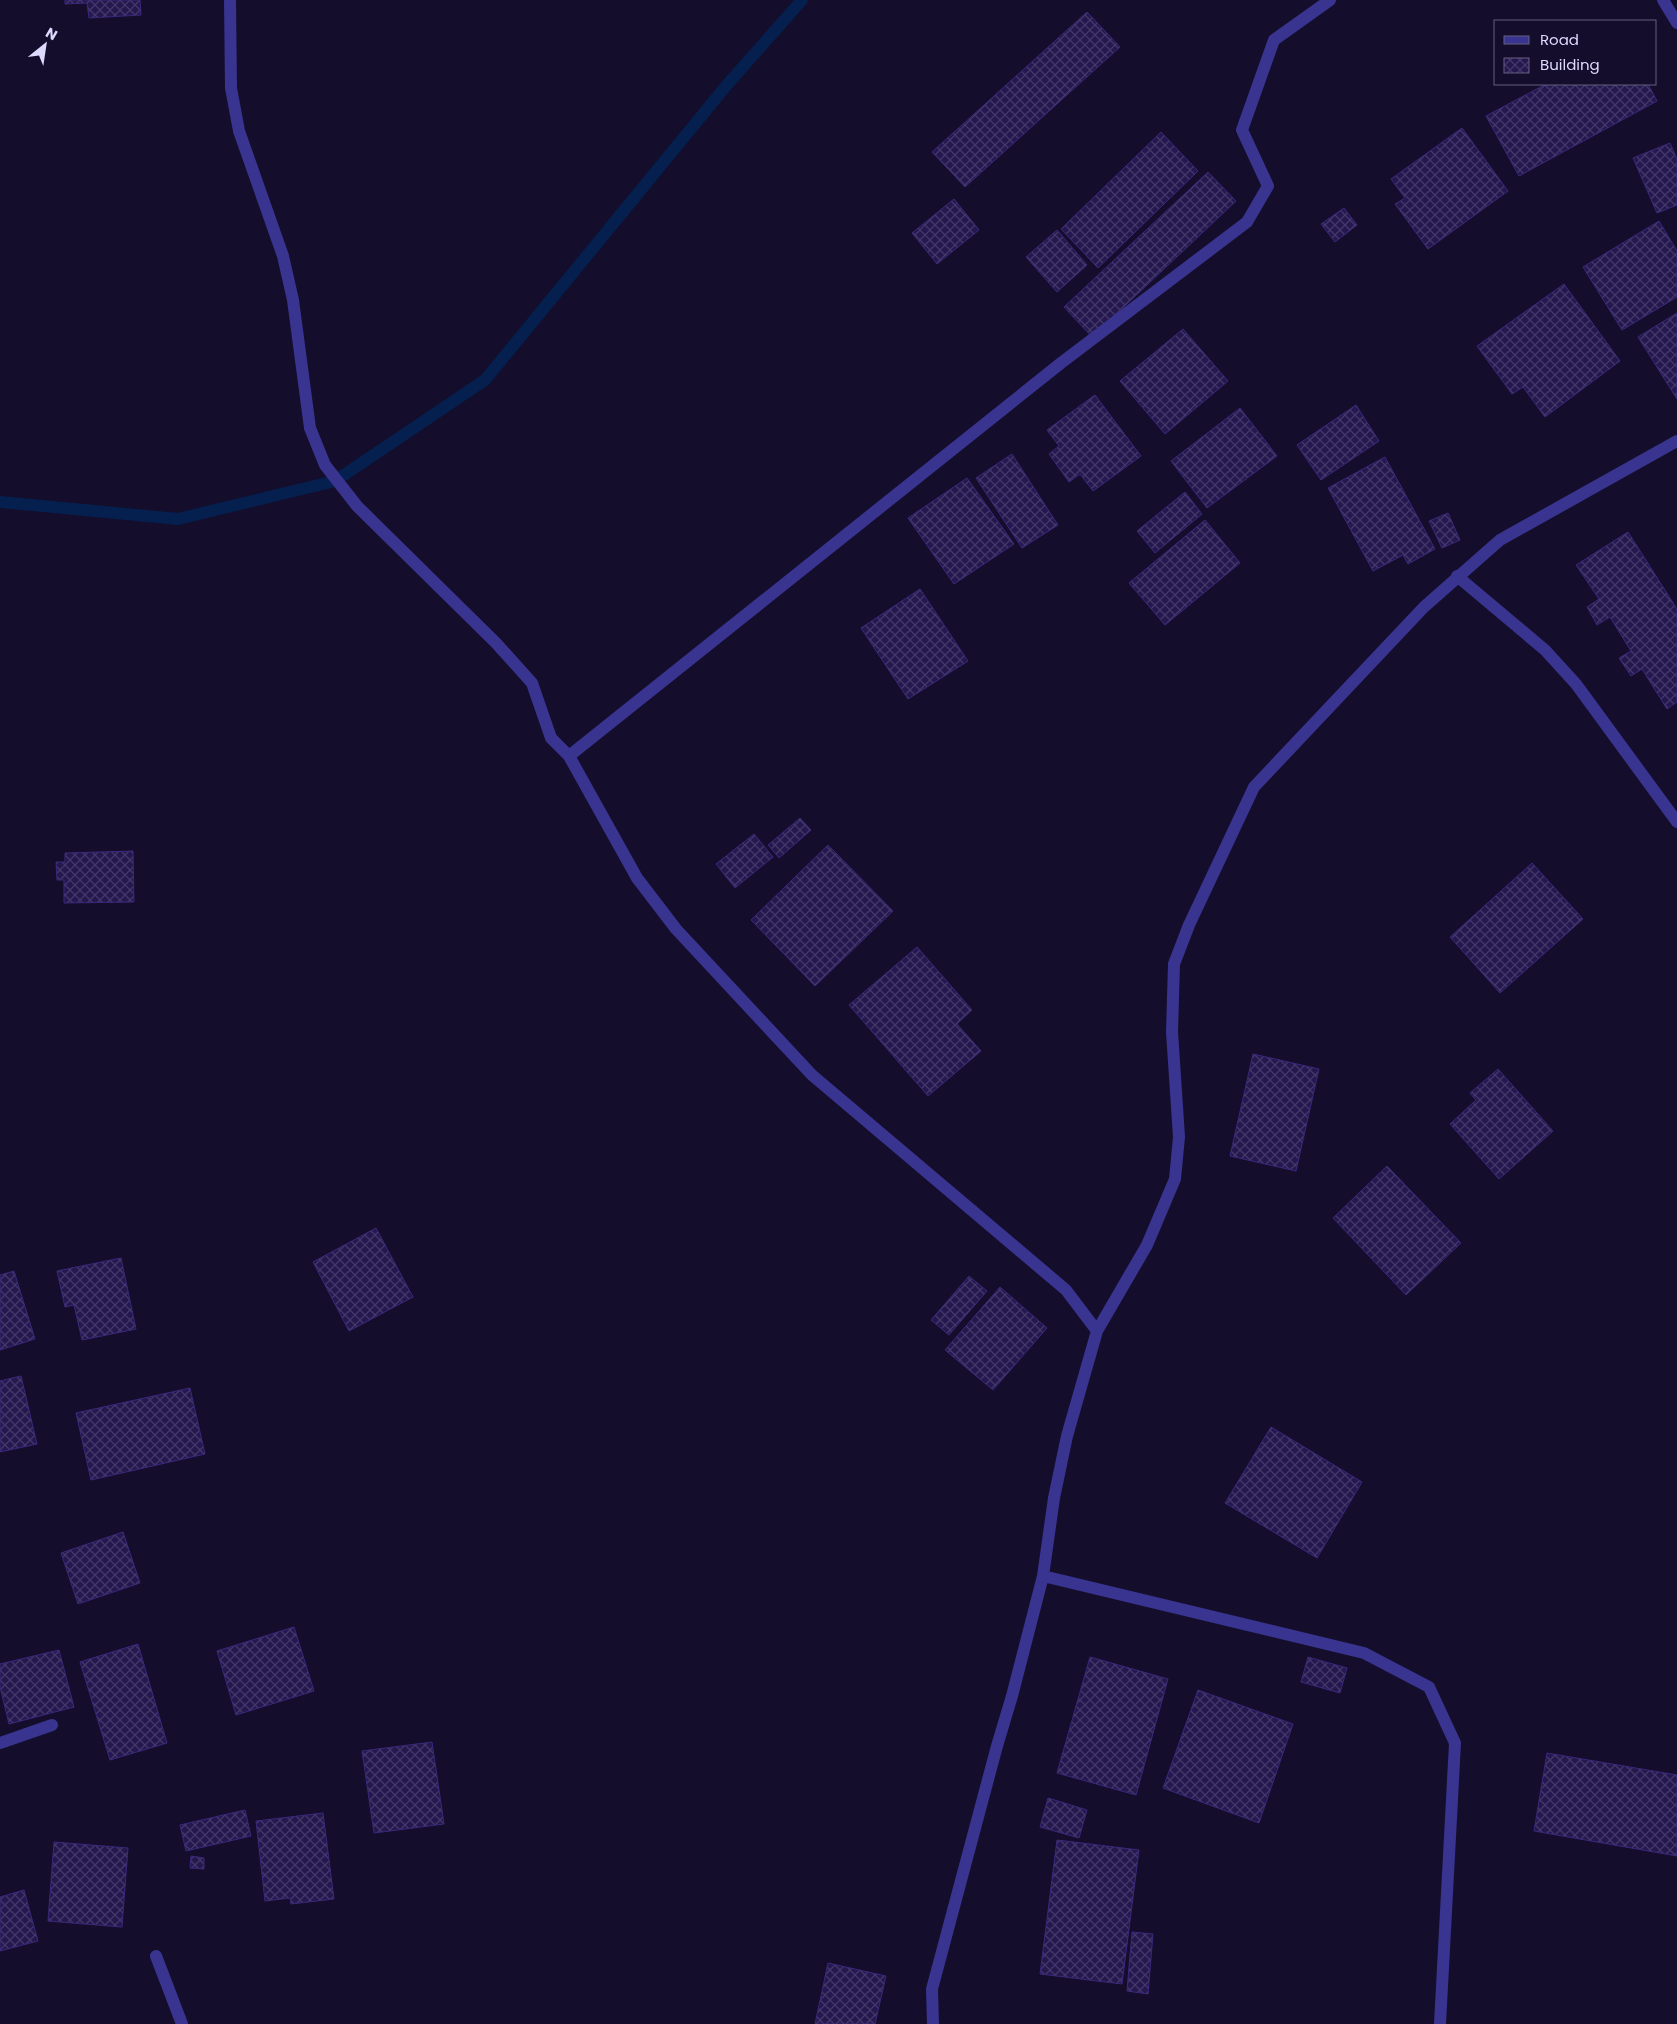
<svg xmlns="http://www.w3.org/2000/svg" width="1677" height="2024" font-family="Poppins,sans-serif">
<defs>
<pattern id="building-cross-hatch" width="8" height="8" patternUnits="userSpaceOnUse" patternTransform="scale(1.25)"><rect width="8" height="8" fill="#24184f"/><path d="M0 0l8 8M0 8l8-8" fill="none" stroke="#433969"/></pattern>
</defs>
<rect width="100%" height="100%" fill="#140e2c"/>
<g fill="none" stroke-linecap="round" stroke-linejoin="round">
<path stroke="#051f4e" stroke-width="12" d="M 0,502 L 178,519 L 335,481 L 485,380 L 726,86 L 802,0"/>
</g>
<path fill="url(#building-cross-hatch)" stroke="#3a287d" d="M 65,0 L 140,0 L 141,15 L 89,18 L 87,3 L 65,4 Z
M 1087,12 L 1120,47 L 965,187 L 932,152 Z
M 1546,84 L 1648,84 L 1657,101 L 1519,176 L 1486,116 Z
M 1462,128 L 1508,191 L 1428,249 L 1395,204 L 1405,198 L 1391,179 Z
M 1161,132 L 1198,171 L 1098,268 L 1061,229 Z
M 1670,143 L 1677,159 L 1677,205 L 1657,213 L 1633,158 Z
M 1208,172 L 1236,201 L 1092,337 L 1064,307 Z
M 954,199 L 979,230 L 937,264 L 912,233 Z
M 1344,208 L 1357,225 L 1335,242 L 1321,224 Z
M 1659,221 L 1677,251 L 1677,297 L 1622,330 L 1583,267 Z
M 1057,230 L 1087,265 L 1057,292 L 1026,257 Z
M 1564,284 L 1620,361 L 1545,417 L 1523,387 L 1512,394 L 1477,346 Z
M 1677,313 L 1677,399 L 1638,337 Z
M 1183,329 L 1228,381 L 1165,434 L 1120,381 Z
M 1095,395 L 1141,456 L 1093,491 L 1080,474 L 1069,482 L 1049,454 L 1059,446 L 1047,430 Z
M 1356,405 L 1379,441 L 1321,480 L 1297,445 Z
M 1240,408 L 1277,456 L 1207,508 L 1171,461 Z
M 1012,454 L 1058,525 L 1022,548 L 976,478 Z
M 1385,457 L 1435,549 L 1408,564 L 1403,555 L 1373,571 L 1328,488 Z
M 967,478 L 1014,544 L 954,584 L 908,518 Z
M 1185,492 L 1202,514 L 1155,553 L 1137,531 Z
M 1448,513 L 1460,540 L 1442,548 L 1429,521 Z
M 1205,520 L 1240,563 L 1165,625 L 1129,583 Z
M 1628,532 L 1677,609 L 1677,702 L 1667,709 L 1642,669 L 1631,676 L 1619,658 L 1631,651 L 1610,617 L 1597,625 L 1587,607 L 1599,599 L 1576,565 Z
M 920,589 L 968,661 L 908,699 L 861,628 Z
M 800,818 L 811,830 L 779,858 L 768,845 Z
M 754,834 L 773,857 L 735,888 L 716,864 Z
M 828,845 L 893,911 L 815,986 L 751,920 Z
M 133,851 L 134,902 L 64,903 L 64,880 L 57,880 L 56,862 L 65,862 L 65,853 Z
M 1532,863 L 1583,919 L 1500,993 L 1450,937 Z
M 917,947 L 972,1010 L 957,1024 L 981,1051 L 928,1096 L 849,1005 Z
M 1253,1054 L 1319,1069 L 1296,1171 L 1230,1156 Z
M 1498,1069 L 1553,1131 L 1499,1179 L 1450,1124 L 1476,1100 L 1470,1093 Z
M 1387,1166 L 1461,1243 L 1406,1295 L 1333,1218 Z
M 376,1228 L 413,1297 L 349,1331 L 313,1262 Z
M 121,1258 L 136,1329 L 82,1340 L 74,1305 L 65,1307 L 57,1271 Z
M 14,1271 L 35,1339 L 0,1350 L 0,1275 Z
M 969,1276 L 987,1291 L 949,1335 L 931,1320 Z
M 1000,1287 L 1047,1328 L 993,1390 L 945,1350 Z
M 21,1376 L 37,1444 L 0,1452 L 0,1381 Z
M 190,1388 L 205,1454 L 91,1480 L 76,1413 Z
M 1271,1427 L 1362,1482 L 1317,1558 L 1225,1503 Z
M 123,1532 L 140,1583 L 78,1604 L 61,1553 Z
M 294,1627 L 314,1691 L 236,1715 L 217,1651 Z
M 138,1644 L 167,1743 L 110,1760 L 80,1662 Z
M 59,1650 L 74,1707 L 9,1724 L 0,1687 L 0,1664 Z
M 1090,1657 L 1168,1679 L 1136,1795 L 1057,1773 Z
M 1308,1657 L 1347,1668 L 1340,1693 L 1301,1682 Z
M 1198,1690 L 1293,1724 L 1259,1823 L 1163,1788 Z
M 432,1742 L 444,1824 L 374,1833 L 362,1751 Z
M 1547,1753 L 1677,1775 L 1677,1856 L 1534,1831 Z
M 1048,1798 L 1087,1810 L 1079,1838 L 1040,1827 Z
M 245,1810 L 251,1836 L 186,1851 L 180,1825 Z
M 323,1813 L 334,1899 L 291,1904 L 290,1898 L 265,1901 L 256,1821 Z
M 1057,1840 L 1139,1850 L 1122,1984 L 1040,1974 Z
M 54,1842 L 128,1848 L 122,1927 L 48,1921 Z
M 191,1856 L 204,1858 L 204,1869 L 190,1868 Z
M 24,1890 L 38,1941 L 0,1951 L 0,1897 Z
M 1132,1932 L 1153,1934 L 1148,1994 L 1127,1991 Z
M 828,1963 L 886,1976 L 875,2024 L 815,2024 Z"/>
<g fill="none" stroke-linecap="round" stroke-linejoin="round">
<path stroke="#393490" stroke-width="12" d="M 230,0 L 231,88 L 239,131 L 283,256 L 293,300 L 310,428 L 325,465 L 357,506 L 496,643 L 532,683 L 551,738 L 569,756 L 637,878 L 676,929 L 812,1075 L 1066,1290 L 1097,1331
M 1663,0 L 1677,23
M 1457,576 L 1545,650 L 1576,684 L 1677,822
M 569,756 L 1061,363 L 1247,222 L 1268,186 L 1242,130 L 1274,40 L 1330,0
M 1043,1576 L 1364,1653 L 1429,1687 L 1455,1743 L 1440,2024
M 0,1743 L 52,1725
M 156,1956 L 182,2024
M 933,2024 L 932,1989 L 997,1746 L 1012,1696 L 1043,1576 L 1054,1498 L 1067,1436 L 1097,1331 L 1147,1245 L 1175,1179 L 1179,1137 L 1172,1032 L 1174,964 L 1189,925 L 1254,787 L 1424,607 L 1500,540 L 1677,441"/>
</g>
<rect x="1494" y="20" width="162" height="65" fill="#140e2c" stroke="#655f80"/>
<rect x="1504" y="36" width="25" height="8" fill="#393490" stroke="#655f80"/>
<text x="1540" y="45" font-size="15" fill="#ded9ff">Road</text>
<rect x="1504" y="58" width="25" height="15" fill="url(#building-cross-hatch)" stroke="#655f80"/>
<text x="1540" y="70" font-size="15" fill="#ded9ff">Building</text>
<g transform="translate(45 45) rotate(30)" stroke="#140e2c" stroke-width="4" paint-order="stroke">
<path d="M0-4L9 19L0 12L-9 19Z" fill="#ded9ff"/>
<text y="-8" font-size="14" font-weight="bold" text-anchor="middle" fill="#ded9ff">N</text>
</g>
</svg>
